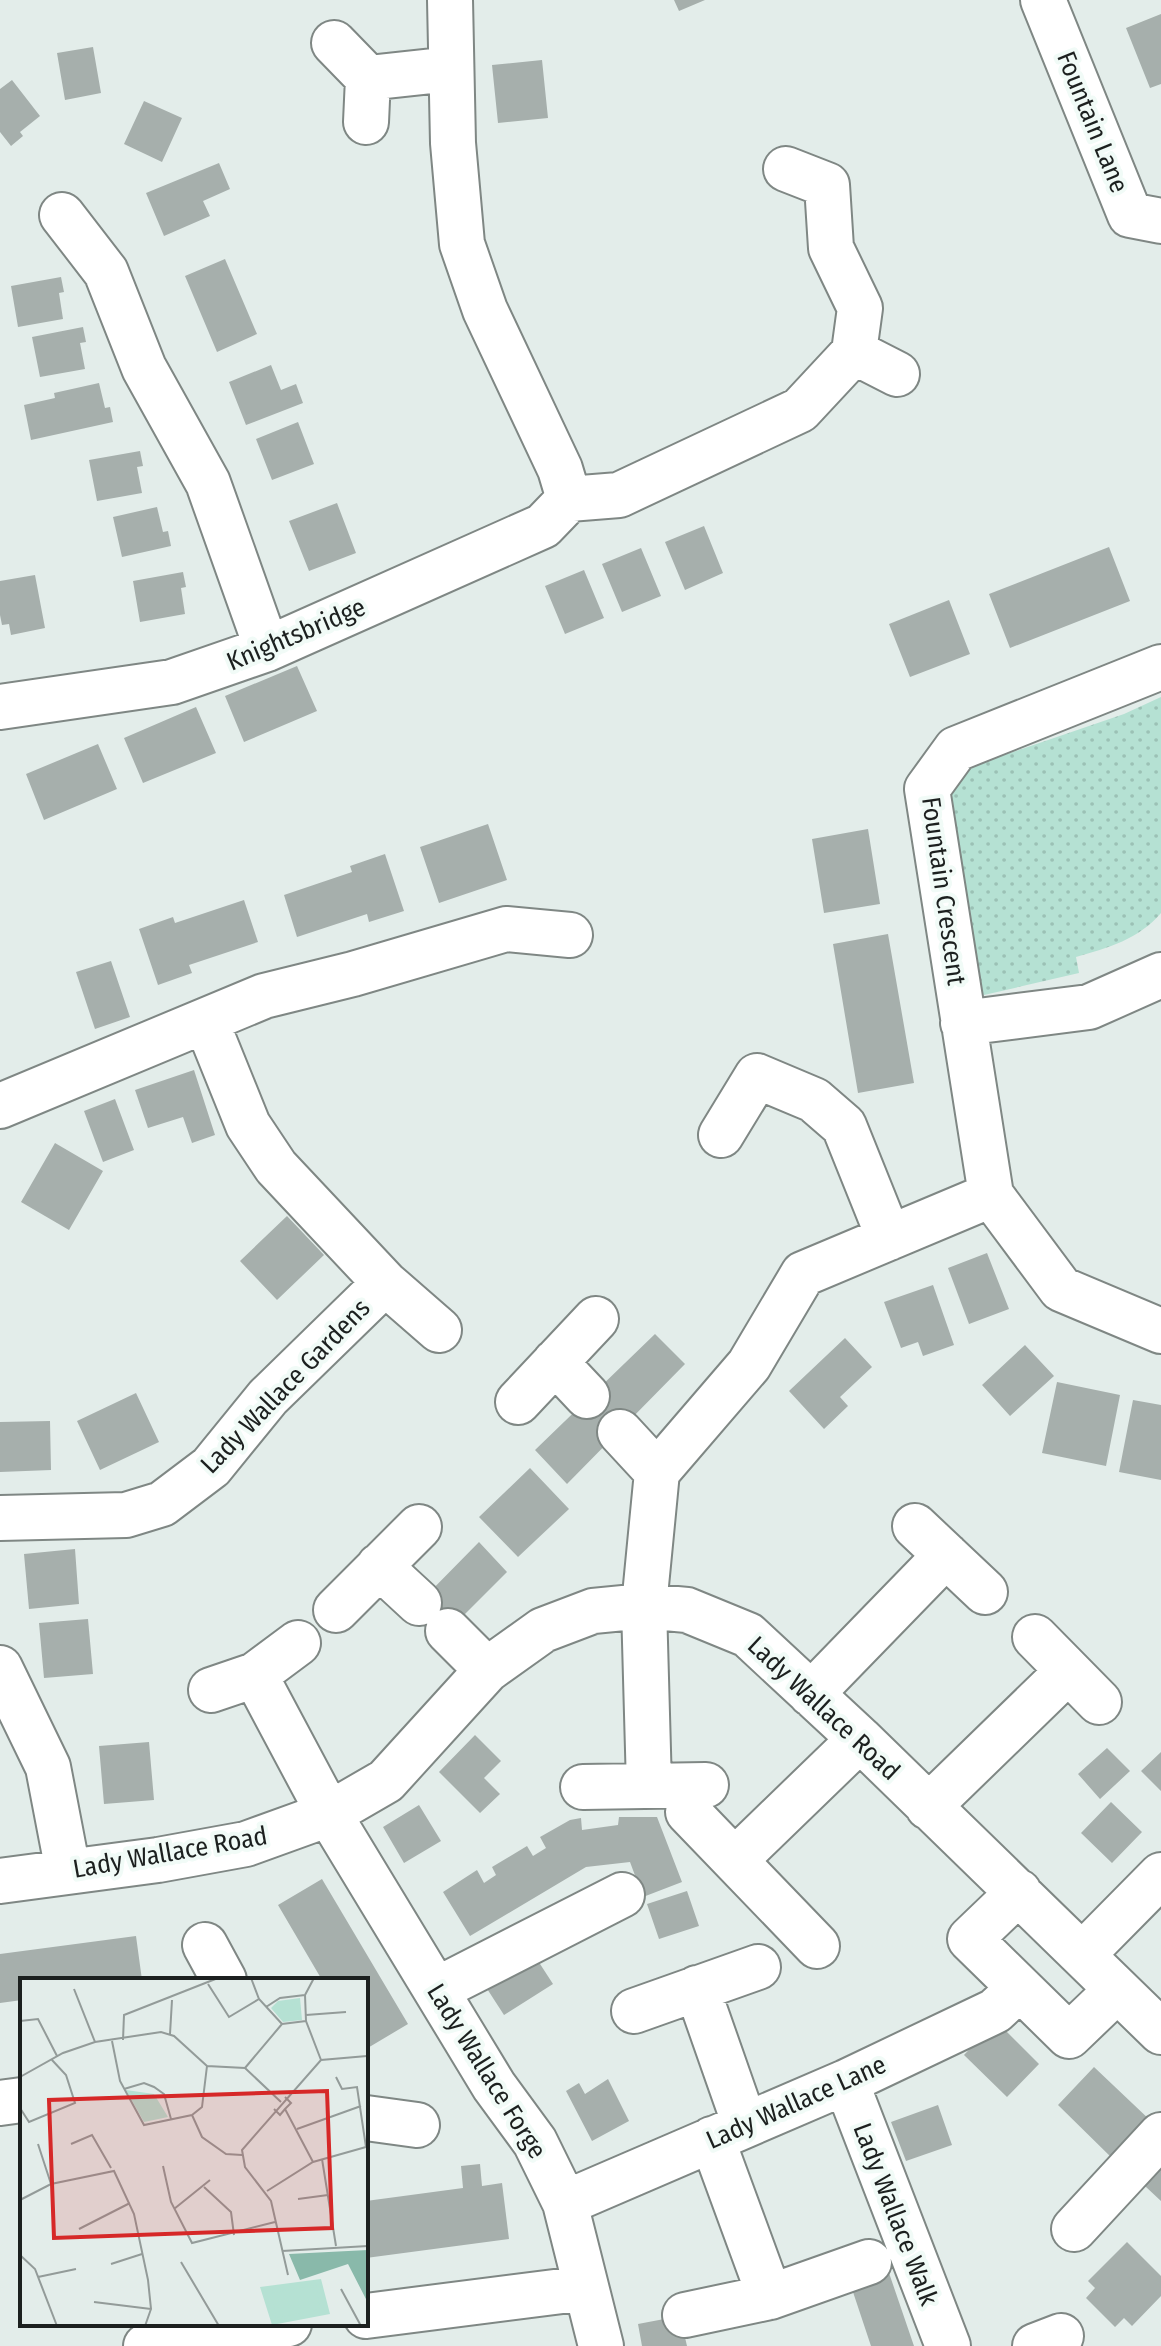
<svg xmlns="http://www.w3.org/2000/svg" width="1161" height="2346" font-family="'Fira Sans Condensed',sans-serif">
<defs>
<pattern id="grass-dots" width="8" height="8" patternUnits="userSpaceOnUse" patternTransform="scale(2)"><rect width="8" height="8" fill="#b5e1d3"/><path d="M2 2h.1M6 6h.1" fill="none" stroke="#9bc1b5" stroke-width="1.8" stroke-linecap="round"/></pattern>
</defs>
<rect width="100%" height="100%" fill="#e3edea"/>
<path fill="url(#grass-dots)" d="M 1161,697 L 1161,913 C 1139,939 1108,948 1076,957 L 1079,973 L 984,995 L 973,985 L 949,793 L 963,769 L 1124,714 Z"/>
<path fill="#a6afac" d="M 674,0 L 705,0 L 679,11 Z
M 1161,14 L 1161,84 L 1150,88 L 1126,28 Z
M 93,47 L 101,93 L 65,100 L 57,53 Z
M 542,60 L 548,118 L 498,123 L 492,65 Z
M 12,80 L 40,116 L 20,132 L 23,136 L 11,146 L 0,132 L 0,89 Z
M 144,101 L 182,118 L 162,162 L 124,144 Z
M 219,163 L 230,189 L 203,201 L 210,216 L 164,236 L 146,193 Z
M 225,259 L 257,334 L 217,352 L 185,276 Z
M 61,277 L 64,292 L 59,293 L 63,319 L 18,327 L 11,286 Z
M 83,327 L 86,342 L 80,343 L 85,369 L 40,377 L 32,337 Z
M 271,365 L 281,390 L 296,384 L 303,403 L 246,425 L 229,382 Z
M 99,383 L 105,408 L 110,407 L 113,422 L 31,440 L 24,405 L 55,398 L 54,393 Z
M 298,422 L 314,464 L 272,480 L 256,439 Z
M 140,451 L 143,466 L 137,467 L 142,493 L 97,501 L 89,460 Z
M 337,503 L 356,553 L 309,571 L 289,521 Z
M 157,507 L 163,532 L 168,531 L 171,546 L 122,557 L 113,517 Z
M 704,526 L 723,573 L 685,590 L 665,542 Z
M 1109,547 L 1130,601 L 1010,648 L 989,594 Z
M 641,548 L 661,596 L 622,612 L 602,564 Z
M 584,570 L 604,618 L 565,634 L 545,586 Z
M 183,572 L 186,587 L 181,588 L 185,614 L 140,622 L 133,581 Z
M 35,575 L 45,628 L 11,635 L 9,624 L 2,625 L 0,615 L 0,581 Z
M 949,600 L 970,654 L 910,677 L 889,624 Z
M 297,666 L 317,711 L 244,742 L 225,696 Z
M 196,707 L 216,753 L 143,783 L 124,738 Z
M 98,744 L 117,789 L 44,820 L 26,774 Z
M 488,824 L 507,880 L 439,903 L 420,847 Z
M 868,829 L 880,904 L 824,913 L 812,839 Z
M 385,854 L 404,911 L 369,922 L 367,914 L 297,937 L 284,895 L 352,872 L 350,866 Z
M 244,900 L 258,942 L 189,965 L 192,973 L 158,985 L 139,929 L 173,917 L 175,923 Z
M 888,934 L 914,1083 L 858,1093 L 833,944 Z
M 111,961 L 130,1017 L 95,1029 L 76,972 Z
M 194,1070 L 215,1135 L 192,1143 L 183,1117 L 148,1128 L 135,1090 Z
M 115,1099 L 134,1150 L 103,1162 L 84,1111 Z
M 55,1143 L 103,1171 L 69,1230 L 21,1202 Z
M 287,1216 L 324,1255 L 277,1300 L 240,1261 Z
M 987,1253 L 1009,1309 L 969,1324 L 948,1268 Z
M 933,1285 L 954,1345 L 923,1356 L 918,1342 L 901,1348 L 884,1302 Z
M 655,1334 L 685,1364 L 567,1484 L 535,1450 Z
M 845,1338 L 872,1367 L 840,1397 L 848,1406 L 824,1429 L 789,1391 Z
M 1025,1345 L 1054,1376 L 1010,1416 L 982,1385 Z
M 1057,1382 L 1120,1395 L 1106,1466 L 1042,1453 Z
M 136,1393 L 159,1442 L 100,1470 L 77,1421 Z
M 1133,1400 L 1161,1405 L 1161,1480 L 1119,1472 Z
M 50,1421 L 51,1470 L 0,1472 L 0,1422 Z
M 530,1468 L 569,1509 L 518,1557 L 479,1517 Z
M 479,1542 L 507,1572 L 448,1631 L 419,1603 Z
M 75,1549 L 79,1604 L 29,1609 L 24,1554 Z
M 88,1619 L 93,1674 L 44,1678 L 39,1623 Z
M 475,1735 L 501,1761 L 484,1778 L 500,1794 L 480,1813 L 439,1772 Z
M 149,1742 L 154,1800 L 104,1804 L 99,1746 Z
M 1107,1748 L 1130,1771 L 1100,1799 L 1078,1774 Z
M 1161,1752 L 1161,1791 L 1141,1771 Z
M 1111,1802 L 1142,1832 L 1112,1863 L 1081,1833 Z
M 419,1805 L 441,1841 L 404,1863 L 383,1827 Z
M 619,1817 L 657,1817 L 682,1882 L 643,1897 L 630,1862 L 586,1867 L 470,1936 L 443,1892 L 477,1870 L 484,1883 L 496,1875 L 492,1867 L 527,1846 L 533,1856 L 546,1848 L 540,1837 L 570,1820 L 581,1818 L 582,1830 L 618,1825 Z
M 322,1879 L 408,2024 L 366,2049 L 366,1980 L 322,1980 L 278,1905 Z
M 687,1891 L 699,1926 L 659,1939 L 647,1904 Z
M 136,1936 L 142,1980 L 22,1980 L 22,2000 L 0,2003 L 0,1954 Z
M 531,1950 L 553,1984 L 504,2015 L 482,1981 Z
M 996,2021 L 1039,2064 L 1007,2097 L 964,2055 Z
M 1094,2067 L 1152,2122 L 1115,2161 L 1058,2105 Z
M 608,2079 L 629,2121 L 592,2141 L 566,2091 L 579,2083 L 585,2094 Z
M 938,2105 L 952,2145 L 906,2161 L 891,2122 Z
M 1161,2142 L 1161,2201 L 1131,2173 Z
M 480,2164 L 482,2186 L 502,2183 L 509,2239 L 366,2258 L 366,2201 L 463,2188 L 461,2166 Z
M 1127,2242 L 1161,2276 L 1161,2296 L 1132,2326 L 1124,2318 L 1115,2327 L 1086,2298 L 1095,2288 L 1088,2281 Z
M 888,2270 L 914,2346 L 871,2346 L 850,2283 Z
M 680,2316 L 687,2346 L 642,2346 L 638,2324 Z"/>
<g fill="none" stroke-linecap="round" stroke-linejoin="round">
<defs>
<path id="minor" d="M 1043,0 L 1130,215 L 1161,221
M 334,43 L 368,78 L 451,69
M 366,122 L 368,78
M 62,215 L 106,272 L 144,368 L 208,483 L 267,649
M 854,352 L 897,374
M 569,499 L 619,495 L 800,410 L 854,352 L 860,308 L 831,248 L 827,185 L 786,169
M 1161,667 L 956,749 L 927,789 L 991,1195 L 1061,1289 L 1161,1331
M 0,707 L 172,682 L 267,649 L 543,526 L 569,499 L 560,469 L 485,310 L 462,244 L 453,143 L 450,0
M 206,1021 L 248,1125 L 276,1167 L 385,1283 L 439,1330
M 963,1023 L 1089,1007 L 1161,975
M 0,1106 L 264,996 L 353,974 L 506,929 L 570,935
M 721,1135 L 757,1076 L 814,1100 L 844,1126 L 889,1238
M 555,1362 L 587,1396
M 518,1402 L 596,1319
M 620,1432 L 657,1472
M 0,1518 L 126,1515 L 162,1504 L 211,1467 L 268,1397 L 385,1283
M 915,1526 L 985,1592
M 379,1566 L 419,1603
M 336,1610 L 419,1527
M 448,1631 L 487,1670
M 1035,1637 L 1099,1702
M 0,1668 L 48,1767 L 68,1871
M 255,1675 L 329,1814 L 494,2086 L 535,2142 L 565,2203 L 601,2346
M 211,1690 L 255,1675 L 298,1643
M 811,1694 L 946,1555
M 649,1786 L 644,1606 L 657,1472 L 749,1365 L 803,1274 L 991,1195
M 583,1787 L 706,1785
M 928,1807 L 1068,1671
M 688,1812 L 817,1946
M 735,1860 L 860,1739
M 0,1881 L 158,1860 L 246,1844 L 329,1814 L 386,1781 L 487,1670 L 543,1630 L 593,1611 L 644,1606 L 687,1610 L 748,1635 L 860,1739 L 1161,2032
M 1019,1892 L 970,1939 L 1069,2036 L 1117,1990
M 205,1945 L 224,1980
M 1082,1955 L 1161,1875
M 697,1988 L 745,2125
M 436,1990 L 622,1895
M 634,2011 L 758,1967
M 846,2082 L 948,2346
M 0,2103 L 22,2100
M 366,2118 L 417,2125
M 712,2139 L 770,2297
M 565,2203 L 846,2082 L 995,2011 L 1019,1989
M 1074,2229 L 1161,2135
M 685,2315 L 770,2297 L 869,2262
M 366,2316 L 586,2288
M 146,2346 L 289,2324
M 1035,2346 L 1061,2336"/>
</defs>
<use href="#minor" stroke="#7f8784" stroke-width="48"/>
<use href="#minor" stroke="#fff" stroke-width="44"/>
</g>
<g text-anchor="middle" stroke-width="8" stroke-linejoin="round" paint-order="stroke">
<g font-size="26" fill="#1c201f" stroke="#f1fbf7">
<text transform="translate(1093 122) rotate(68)" y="9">Fountain Lane</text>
<text transform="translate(296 634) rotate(-23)" y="9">Knightsbridge</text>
<text transform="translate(944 891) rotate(82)" y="9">Fountain Crescent</text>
<text transform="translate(285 1386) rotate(-46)" y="9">Lady Wallace Gardens</text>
<text transform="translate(824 1708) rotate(43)" y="9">Lady Wallace Road</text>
<text transform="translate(170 1852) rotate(-10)" y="9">Lady Wallace Road</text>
<text transform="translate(487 2071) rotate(58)" y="9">Lady Wallace Forge</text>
<text transform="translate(796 2102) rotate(-24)" y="9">Lady Wallace Lane</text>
<text transform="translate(896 2214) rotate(69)" y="9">Lady Wallace Walk</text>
</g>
</g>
<g transform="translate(20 1978)">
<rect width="348" height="348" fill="#e3edea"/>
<path d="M 280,20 L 282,42 L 263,44 L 251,30 L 258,23 ZM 106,112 L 134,116 L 148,139 L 124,144 ZM 301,301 L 310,336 L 252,347 L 240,309 Z" fill="#b5e1d3"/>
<path d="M 348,272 L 348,325 L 328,286 L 280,302 L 269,276 Z" fill="#89b9aa"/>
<path d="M 296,307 L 300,331 L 256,340 L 252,315 Z" fill="#b5e1d3"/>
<path fill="none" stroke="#939b99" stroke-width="2" d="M 231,0 L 239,21 L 262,46M 294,0 L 285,17 L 286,43 L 301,82M 188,6 L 209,39 L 239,21M 54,11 L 75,64M 246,29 L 260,20 L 285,17M 286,37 L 326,34M 0,43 L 18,41 L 37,78M 262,46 L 286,43M 150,56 L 152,22M 103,62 L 104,37 L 198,0M 92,63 L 100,103 L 124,147 L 172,137 L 182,129 L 187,88M 225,90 L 262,46M 0,99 L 43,75 L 75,64 L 141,54 L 154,58 L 187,88 L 225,90 L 261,124M 104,111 L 124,105 L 134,109 L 144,116 L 151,141M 0,130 L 9,144 L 55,125 L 46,97 L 32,82M 254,131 L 260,137 L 265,131 L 271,125 L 265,119M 265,131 L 293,184M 172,137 L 182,159 L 206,176 L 222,177M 277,151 L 341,128M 18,166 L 31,206M 51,166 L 72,157 L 91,190M 302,181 L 316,268M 143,188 L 151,224 L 172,265 L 255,244M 184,209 L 211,234 L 214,257M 247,213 L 293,184 L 346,169 L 337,109 L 322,111 L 316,99M 278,221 L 308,217M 0,222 L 31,206 L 94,193 L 114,236 L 128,302 L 131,331 L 125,348M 154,231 L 190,202M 59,251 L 110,225M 262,273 L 348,268M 0,277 L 15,291 L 37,348M 161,284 L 199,348M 91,286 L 122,276M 268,297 L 251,223 L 225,189 L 222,172 L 301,82 L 347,78M 18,299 L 56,291M 321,311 L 341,348M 74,324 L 131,331"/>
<path fill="#d62828" fill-opacity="0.15" stroke="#d62828" stroke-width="4" d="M 307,113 L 312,250 L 34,260 L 29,122 Z"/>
<rect width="348" height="348" fill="none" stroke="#1c201f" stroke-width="4"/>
</g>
</svg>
